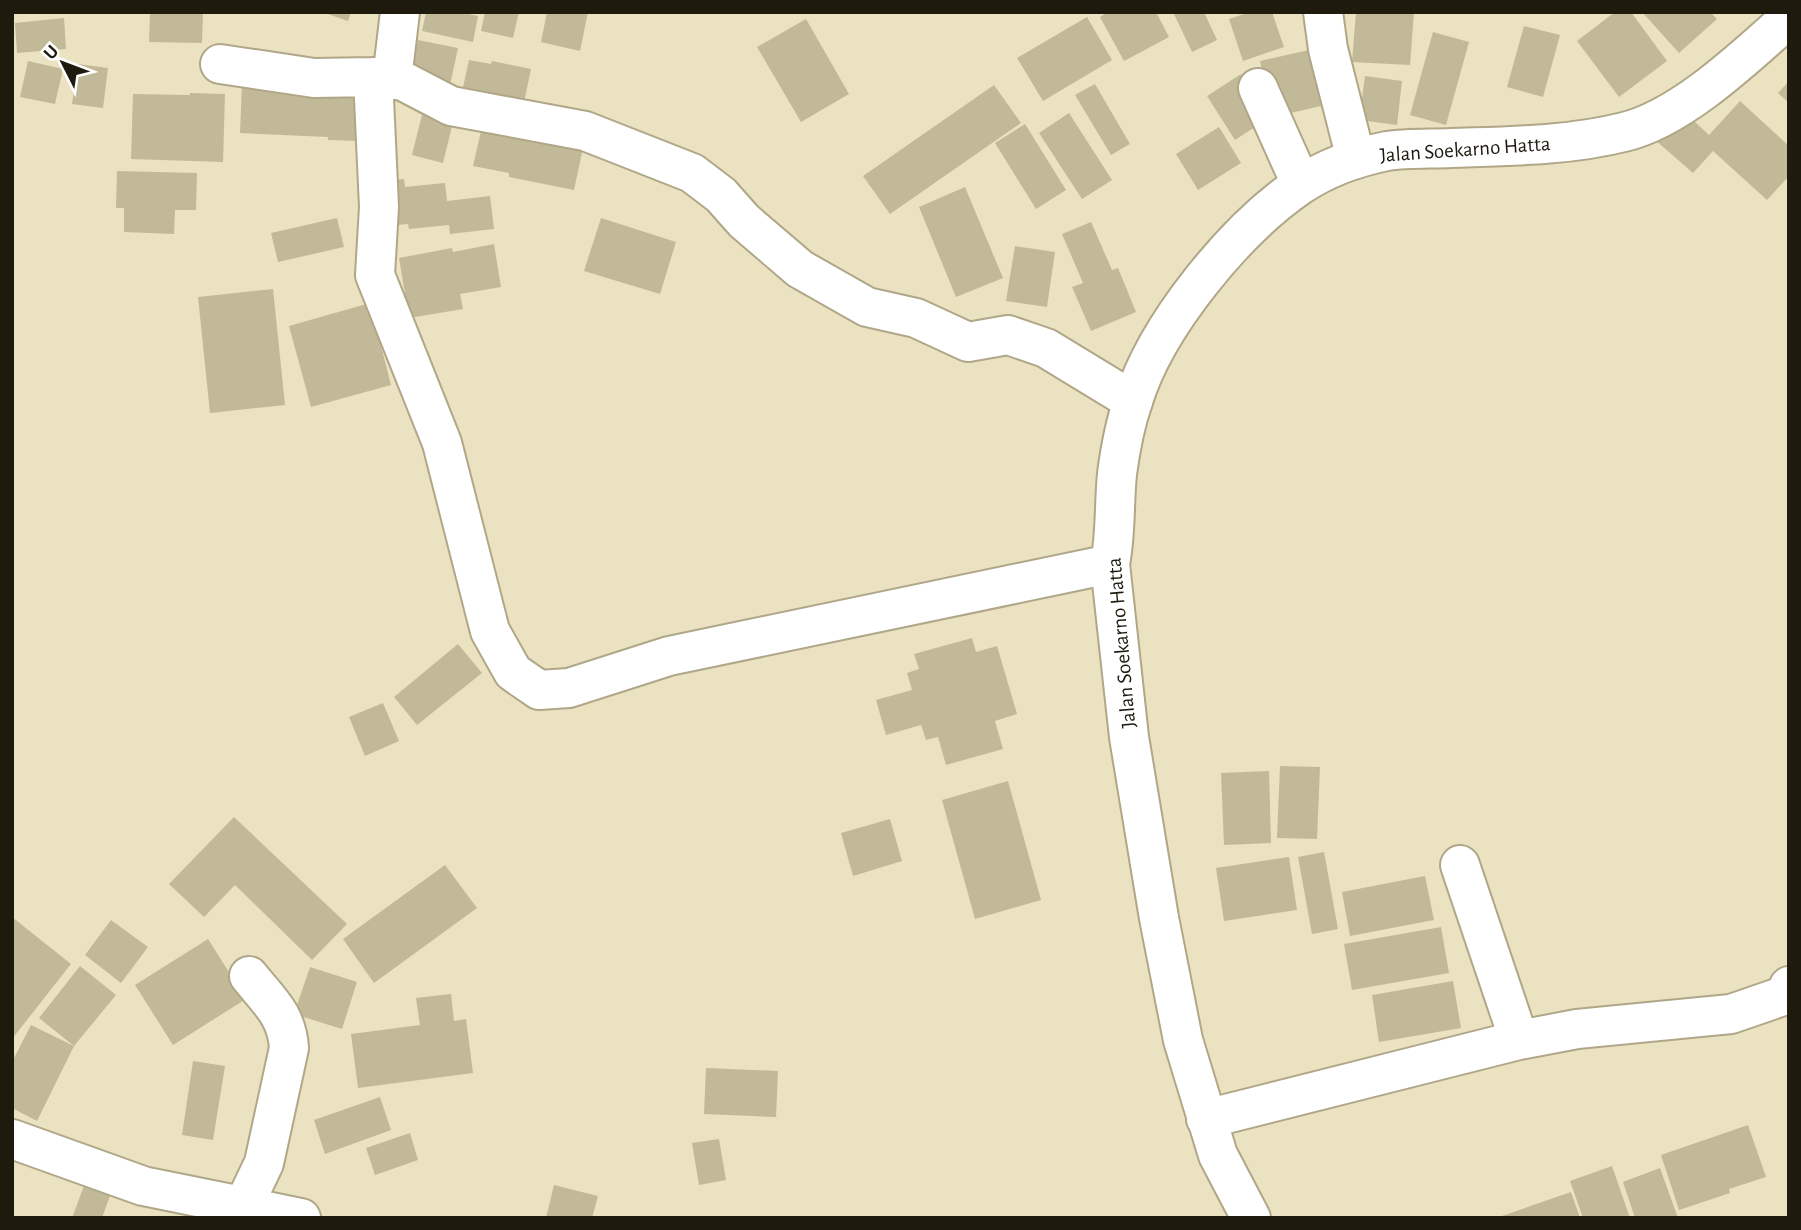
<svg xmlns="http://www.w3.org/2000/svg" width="1801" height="1230" font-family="'Alegreya Sans',sans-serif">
<rect width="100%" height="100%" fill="#ebe2c1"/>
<path fill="#c2b999" d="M 150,12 L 203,12 L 202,43 L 149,42 Z
M 322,12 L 351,12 L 348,21 Z
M 426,12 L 459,12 L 478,16 L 473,42 L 422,31 Z
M 485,12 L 519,12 L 513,38 L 481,31 Z
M 547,12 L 588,12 L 580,51 L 541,42 Z
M 1108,12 L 1156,12 L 1169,37 L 1124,61 L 1100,17 Z
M 1173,12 L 1204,12 L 1217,40 L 1192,52 Z
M 1250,12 L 1272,12 L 1284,47 L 1243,61 L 1229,19 Z
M 1356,12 L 1414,12 L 1410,65 L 1352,62 Z
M 1615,12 L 1631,12 L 1667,61 L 1619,97 L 1577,41 Z
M 1642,12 L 1710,12 L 1717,19 L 1679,53 Z
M 1087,17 L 1112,60 L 1043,101 L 1017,58 Z
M 64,18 L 66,49 L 17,53 L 15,23 Z
M 806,19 L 849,94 L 801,122 L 757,47 Z
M 1524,26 L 1560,35 L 1543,97 L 1507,87 Z
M 1433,32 L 1469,42 L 1446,125 L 1410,115 Z
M 418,40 L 458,48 L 450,85 L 410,77 Z
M 1309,50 L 1321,106 L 1273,117 L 1260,61 Z
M 469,60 L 491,64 L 492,61 L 531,69 L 522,112 L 462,92 Z
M 28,61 L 63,69 L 55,104 L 20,97 Z
M 78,64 L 108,68 L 103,108 L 72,104 Z
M 1241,74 L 1269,118 L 1235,140 L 1207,96 Z
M 1365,76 L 1402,81 L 1397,125 L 1359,120 Z
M 1789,81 L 1789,103 L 1778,93 Z
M 242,84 L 361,96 L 359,141 L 328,140 L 328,137 L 240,133 Z
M 1095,84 L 1130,144 L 1111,155 L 1075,95 Z
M 994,85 L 1021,123 L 890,214 L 863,176 Z
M 190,93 L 225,94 L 223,162 L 131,159 L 133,94 L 190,95 Z
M 1740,101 L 1789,146 L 1789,176 L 1767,200 L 1713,151 L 1693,173 L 1654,139 L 1681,109 L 1709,135 Z
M 423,111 L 454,118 L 443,163 L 412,155 Z
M 1069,113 L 1112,180 L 1082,199 L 1039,133 Z
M 1025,124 L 1066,190 L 1036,209 L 995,143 Z
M 482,127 L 583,148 L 574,190 L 509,177 L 509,173 L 473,166 Z
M 1219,127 L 1241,163 L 1198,190 L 1176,154 Z
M 117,171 L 197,173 L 196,210 L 175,210 L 174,234 L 124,232 L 124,208 L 116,208 Z
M 404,179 L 405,187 L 445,183 L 447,201 L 490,196 L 494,229 L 450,234 L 449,225 L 409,229 L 408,224 L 386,226 L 382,181 Z
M 965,187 L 1003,278 L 956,297 L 919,207 Z
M 337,218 L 344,247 L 278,262 L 271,233 Z
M 601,218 L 676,242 L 660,294 L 584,271 Z
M 1091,222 L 1112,270 L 1118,268 L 1136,312 L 1091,331 L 1072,287 L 1083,283 L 1062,234 Z
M 494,244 L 501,287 L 460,294 L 463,309 L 409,318 L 399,258 L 452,248 L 453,252 Z
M 1015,246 L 1055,252 L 1047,307 L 1006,301 Z
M 273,289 L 285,405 L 210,413 L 198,297 Z
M 370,303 L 391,385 L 311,407 L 289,326 Z
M 972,638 L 976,652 L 997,646 L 1017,714 L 995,721 L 1003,749 L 946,765 L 938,737 L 926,740 L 921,725 L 886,735 L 876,700 L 912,690 L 907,673 L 919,669 L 914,654 Z
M 458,644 L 482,673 L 417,725 L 394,697 Z
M 383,703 L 399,741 L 365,756 L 349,717 Z
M 1280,766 L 1320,767 L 1317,839 L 1277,838 Z
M 1269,771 L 1271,843 L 1224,845 L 1221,773 Z
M 1008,781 L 1041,900 L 975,919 L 942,800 Z
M 234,817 L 347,924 L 312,960 L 235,885 L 204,917 L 169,884 Z
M 890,819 L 902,861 L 853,876 L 841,833 Z
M 1324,852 L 1338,929 L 1312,934 L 1298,857 Z
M 1289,857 L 1297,910 L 1224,921 L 1216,868 Z
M 445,865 L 477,908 L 374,983 L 343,939 Z
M 1425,876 L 1434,920 L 1350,936 L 1342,892 Z
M 12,917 L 71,964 L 12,1039 Z
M 111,920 L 148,947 L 121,983 L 85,955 Z
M 1441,927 L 1449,973 L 1352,990 L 1344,944 Z
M 208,939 L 246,999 L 173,1045 L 135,985 Z
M 80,966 L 116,995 L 74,1046 L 39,1018 Z
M 310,967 L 357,982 L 342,1029 L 294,1014 Z
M 1453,981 L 1461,1028 L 1379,1042 L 1372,995 Z
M 451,994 L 454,1021 L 466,1019 L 473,1073 L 358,1088 L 351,1034 L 420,1025 L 416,998 Z
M 31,1025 L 74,1046 L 37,1121 L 12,1108 L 12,1062 Z
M 193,1061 L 225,1066 L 213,1140 L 182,1135 Z
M 706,1068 L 778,1071 L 776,1117 L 704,1114 Z
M 380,1097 L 391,1130 L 325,1154 L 314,1120 Z
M 1748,1125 L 1766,1177 L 1729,1189 L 1730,1193 L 1679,1210 L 1661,1155 Z
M 410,1133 L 418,1160 L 375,1175 L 366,1148 Z
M 719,1139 L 726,1180 L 699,1185 L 692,1143 Z
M 1612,1166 L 1630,1218 L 1583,1218 L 1570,1181 Z
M 1660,1168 L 1678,1218 L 1635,1218 L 1623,1182 Z
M 85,1183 L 111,1193 L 102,1218 L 72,1218 Z
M 554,1185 L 598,1196 L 592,1218 L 546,1218 Z
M 1571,1192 L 1580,1218 L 1499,1218 L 1499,1217 Z"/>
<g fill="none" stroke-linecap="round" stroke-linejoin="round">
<defs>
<path id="minor" d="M 1323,12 L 1328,49 L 1356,159
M 220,64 L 314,78 L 373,77 L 403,81 L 451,106 L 585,131 L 692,173 L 721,195 L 744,221 L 800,269 L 867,307 L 916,318 L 968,342 L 1008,335 L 1046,348 L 1133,401
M 373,77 L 379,207 L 375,275 L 442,443 L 490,631 L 513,672 L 539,690 L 569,688 L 669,656 L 1110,564
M 392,79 L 400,12
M 1258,88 L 1301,184
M 1460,865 L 1519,1040
M 1206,1119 L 1519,1040 L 1577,1029 L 1731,1014 L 1786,995 L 1789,986
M 12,1139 L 143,1186 L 301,1218
M 244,1205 L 264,1163 L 289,1048 C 287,1015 269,1001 249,976"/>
<path id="tertiary" d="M 1251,1218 L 1218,1155 L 1183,1040 L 1159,918 L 1129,737 L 1110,564 C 1116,534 1114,504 1117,474 C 1120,451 1125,424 1133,401 C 1156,326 1234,231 1299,186 C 1324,169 1357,157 1387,151 C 1407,148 1430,149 1451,148 C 1509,146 1568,146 1624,132 C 1682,118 1745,57 1789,18"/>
</defs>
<use href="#minor" stroke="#b0a788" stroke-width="42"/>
<use href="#tertiary" stroke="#b0a788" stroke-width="42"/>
<use href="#minor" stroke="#fff" stroke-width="38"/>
<use href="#tertiary" stroke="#fff" stroke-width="38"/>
</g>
<g text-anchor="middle" stroke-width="5" stroke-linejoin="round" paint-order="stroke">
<g font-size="21" fill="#1e1a0e" stroke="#fff">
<text transform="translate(1465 149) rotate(-4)" y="7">Jalan Soekarno Hatta</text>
<text transform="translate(1121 643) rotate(-95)" y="7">Jalan Soekarno Hatta</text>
</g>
</g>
<rect width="1801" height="1230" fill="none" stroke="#1e1a0e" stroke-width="28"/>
<g transform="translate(63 63) rotate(312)" stroke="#ffffff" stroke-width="5" paint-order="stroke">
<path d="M0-5L12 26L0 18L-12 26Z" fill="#1e1a0e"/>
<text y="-10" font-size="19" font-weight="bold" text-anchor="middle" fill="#1e1a0e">U</text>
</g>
</svg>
